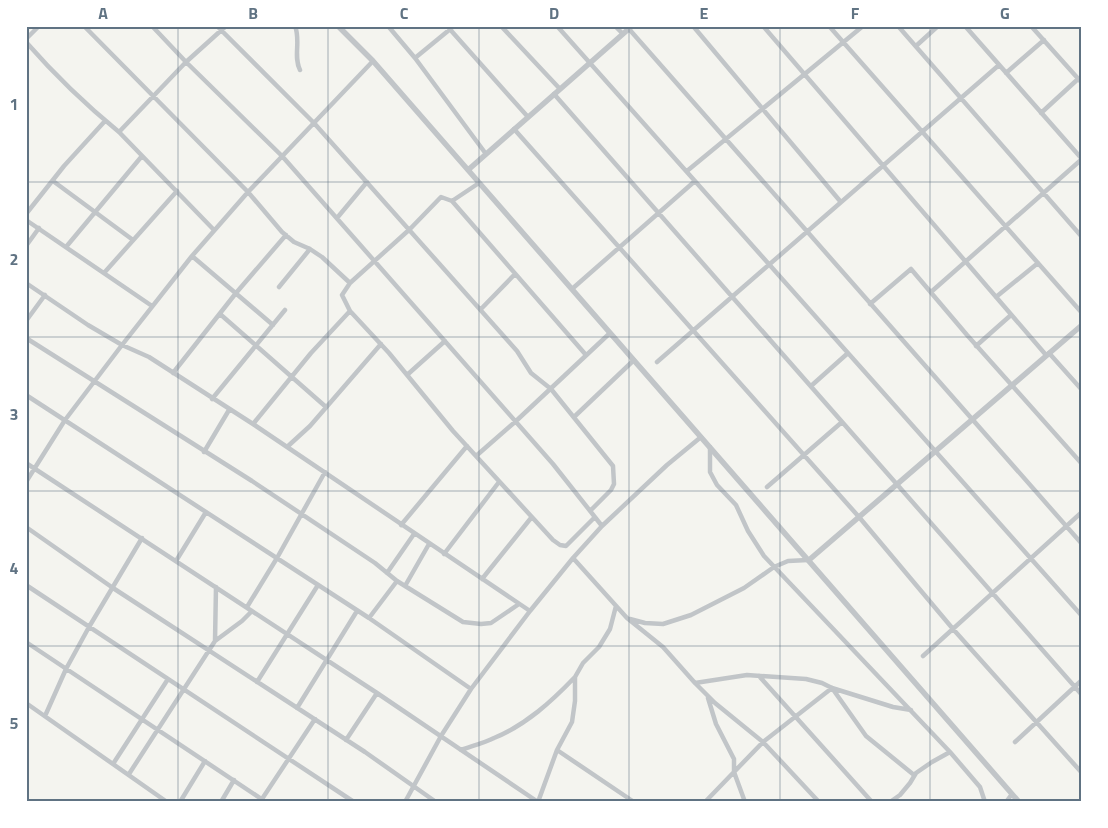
<svg xmlns="http://www.w3.org/2000/svg" width="1108" height="828" font-family="'Titillium Web',sans-serif">
<rect width="100%" height="100%" fill="#f4f4ef"/>
<g fill="none" stroke-linecap="round" stroke-linejoin="round">
<path stroke="#c1c5c8" stroke-width="4.5" d="M 84,26 L 248,192 L 282,232 L 294,242 L 310,249 L 322,257 L 350,283 L 342,295 L 350,311 L 389,353 L 453,431 L 553,540 L 560,545 L 566,546 L 595,517
M 152,26 L 186,62 L 282,156 L 553,464 L 602,526
M 217,26 L 314,123 L 517,351 L 531,373 L 551,389 L 613,466 L 614,484 L 611,490 L 590,511
M 295,26 C 301,41 293,56 300,70
M 388,26 L 415,58 L 486,154
M 447,26 L 528,117
M 501,26 L 560,89
M 557,26 L 1082,616
M 615,26 L 623,34
M 693,26 L 840,201
M 763,26 L 1046,355
M 829,26 L 1082,313
M 898,26 L 1082,237
M 965,26 L 1082,159
M 1031,26 L 1082,83
M 629,29 L 1082,544
M 26,39 L 39,26
M 26,42 C 54,74 86,105 119,132 L 214,230
M 916,46 L 938,26
M 415,58 L 454,26
M 1006,73 L 1044,40
M 554,94 L 1082,695
M 1041,113 L 1078,79
M 514,129 L 859,517 L 953,629 L 1082,773
M 119,132 L 186,62 L 226,26
M 687,171 L 863,26
M 53,181 L 133,240
M 452,201 L 479,183
M 26,214 L 64,166 L 105,121
M 337,218 L 367,182
M 26,220 L 152,306
M 26,246 L 39,228
M 66,247 L 142,156
M 192,256 L 273,325
M 104,273 L 177,191
M 26,283 L 88,325 L 122,345 L 149,357 L 253,424 L 530,611
M 350,283 L 410,229 L 441,197 L 452,201 L 586,355
M 279,287 L 310,249
M 572,289 L 695,181
M 931,292 L 1082,159
M 996,297 L 1038,263
M 870,304 L 911,269 L 967,335 L 1082,464
M 481,309 L 515,274
M 220,314 L 326,407
M 26,321 L 45,295
M 26,338 L 252,481 L 375,563 L 397,581 L 463,622 L 481,624 L 491,623 L 519,604
M 976,346 L 1011,315
M 1049,353 L 1082,390
M 657,362 L 999,65
M 173,373 L 236,293 L 286,235
M 407,375 L 445,341
M 811,386 L 848,353
M 26,395 L 369,618 L 471,689
M 212,399 L 285,310
M 574,417 L 634,360
M 253,424 L 311,353 L 350,311
M 287,447 L 310,426 L 381,344
M 710,447 L 710,472 L 717,485 L 736,505 L 748,531 L 764,556 L 950,752 L 980,787 L 985,802
M 204,452 L 229,410
M 476,456 L 515,422 L 610,333
M 26,463 L 377,693 L 538,802
M 26,482 L 65,420 L 122,345 L 192,256 L 248,192 L 373,61
M 767,487 L 842,422
M 401,525 L 467,446
M 26,527 L 113,588 L 365,752 L 436,802
M 444,554 L 499,482
M 573,558 L 627,618 L 663,647 L 695,683 L 715,703 L 763,742 L 819,802
M 176,561 L 206,512
M 387,573 L 414,534
M 482,579 L 531,518
M 26,585 L 354,802
M 405,586 L 429,544
M 247,607 L 277,558 L 325,472
M 369,618 L 397,581
M 630,619 L 645,623 L 663,624 L 691,615 L 744,588 L 774,567 L 788,561 L 808,560
M 215,641 L 216,587
M 26,642 L 266,802
M 923,656 L 1082,512
M 759,676 L 872,802
M 257,682 L 318,585
M 695,683 L 747,675 L 806,679 L 822,683 L 832,688 L 893,707 L 911,710
M 708,698 L 716,724 L 734,759 L 734,772 L 745,802
M 26,703 L 167,802
M 297,708 L 357,611
M 45,716 L 66,669 L 89,627 L 142,538
M 346,740 L 377,693
M 1015,742 L 1082,680
M 461,750 C 472,746 484,743 494,738 C 526,725 552,701 575,677
M 557,750 L 634,802
M 113,764 L 168,679
M 129,774 L 215,641 L 242,621 L 252,611
M 180,802 L 205,761
M 221,802 L 234,780
M 260,802 L 315,719
M 405,802 L 441,736 L 471,689 L 530,611 L 573,558 L 602,526 L 667,465 L 701,437
M 538,802 L 557,750 L 572,722 L 575,701 L 575,677 L 583,663 L 599,647 L 610,629 L 616,606
M 705,802 L 763,742 L 832,688 L 866,736 L 914,775
M 890,802 L 900,795 L 910,783 L 916,773 L 932,762 L 950,752
M 1006,802 L 1012,794"/>
<path stroke="#c1c5c8" stroke-width="5.5" d="M 338,26 L 373,61 L 1019,802
M 468,170 L 632,26
M 809,560 L 1082,325"/>
</g>
<path fill="none" stroke="#607383" stroke-width="1" stroke-opacity="0.55" d="M 178,26 L 178,802M 328,26 L 328,802M 479,26 L 479,802M 629,26 L 629,802M 780,26 L 780,802M 930,26 L 930,802M 26,182 L 1082,182M 26,337 L 1082,337M 26,491 L 1082,491M 26,646 L 1082,646"/>
<rect width="1108" height="828" fill="none" stroke="#ffffff" stroke-width="55"/>
<rect x="28" y="28" width="1052" height="772" fill="none" stroke="#607383" stroke-width="2"/>
<g font-size="16" text-anchor="middle" font-weight="bold" fill="#607383">
<text x="103" y="19">A</text>
<text x="253" y="19">B</text>
<text x="404" y="19">C</text>
<text x="554" y="19">D</text>
<text x="704" y="19">E</text>
<text x="855" y="19">F</text>
<text x="1005" y="19">G</text>
<text x="14" y="110">1</text>
<text x="14" y="265">2</text>
<text x="14" y="420">3</text>
<text x="14" y="574">4</text>
<text x="14" y="729">5</text>
</g>
</svg>
